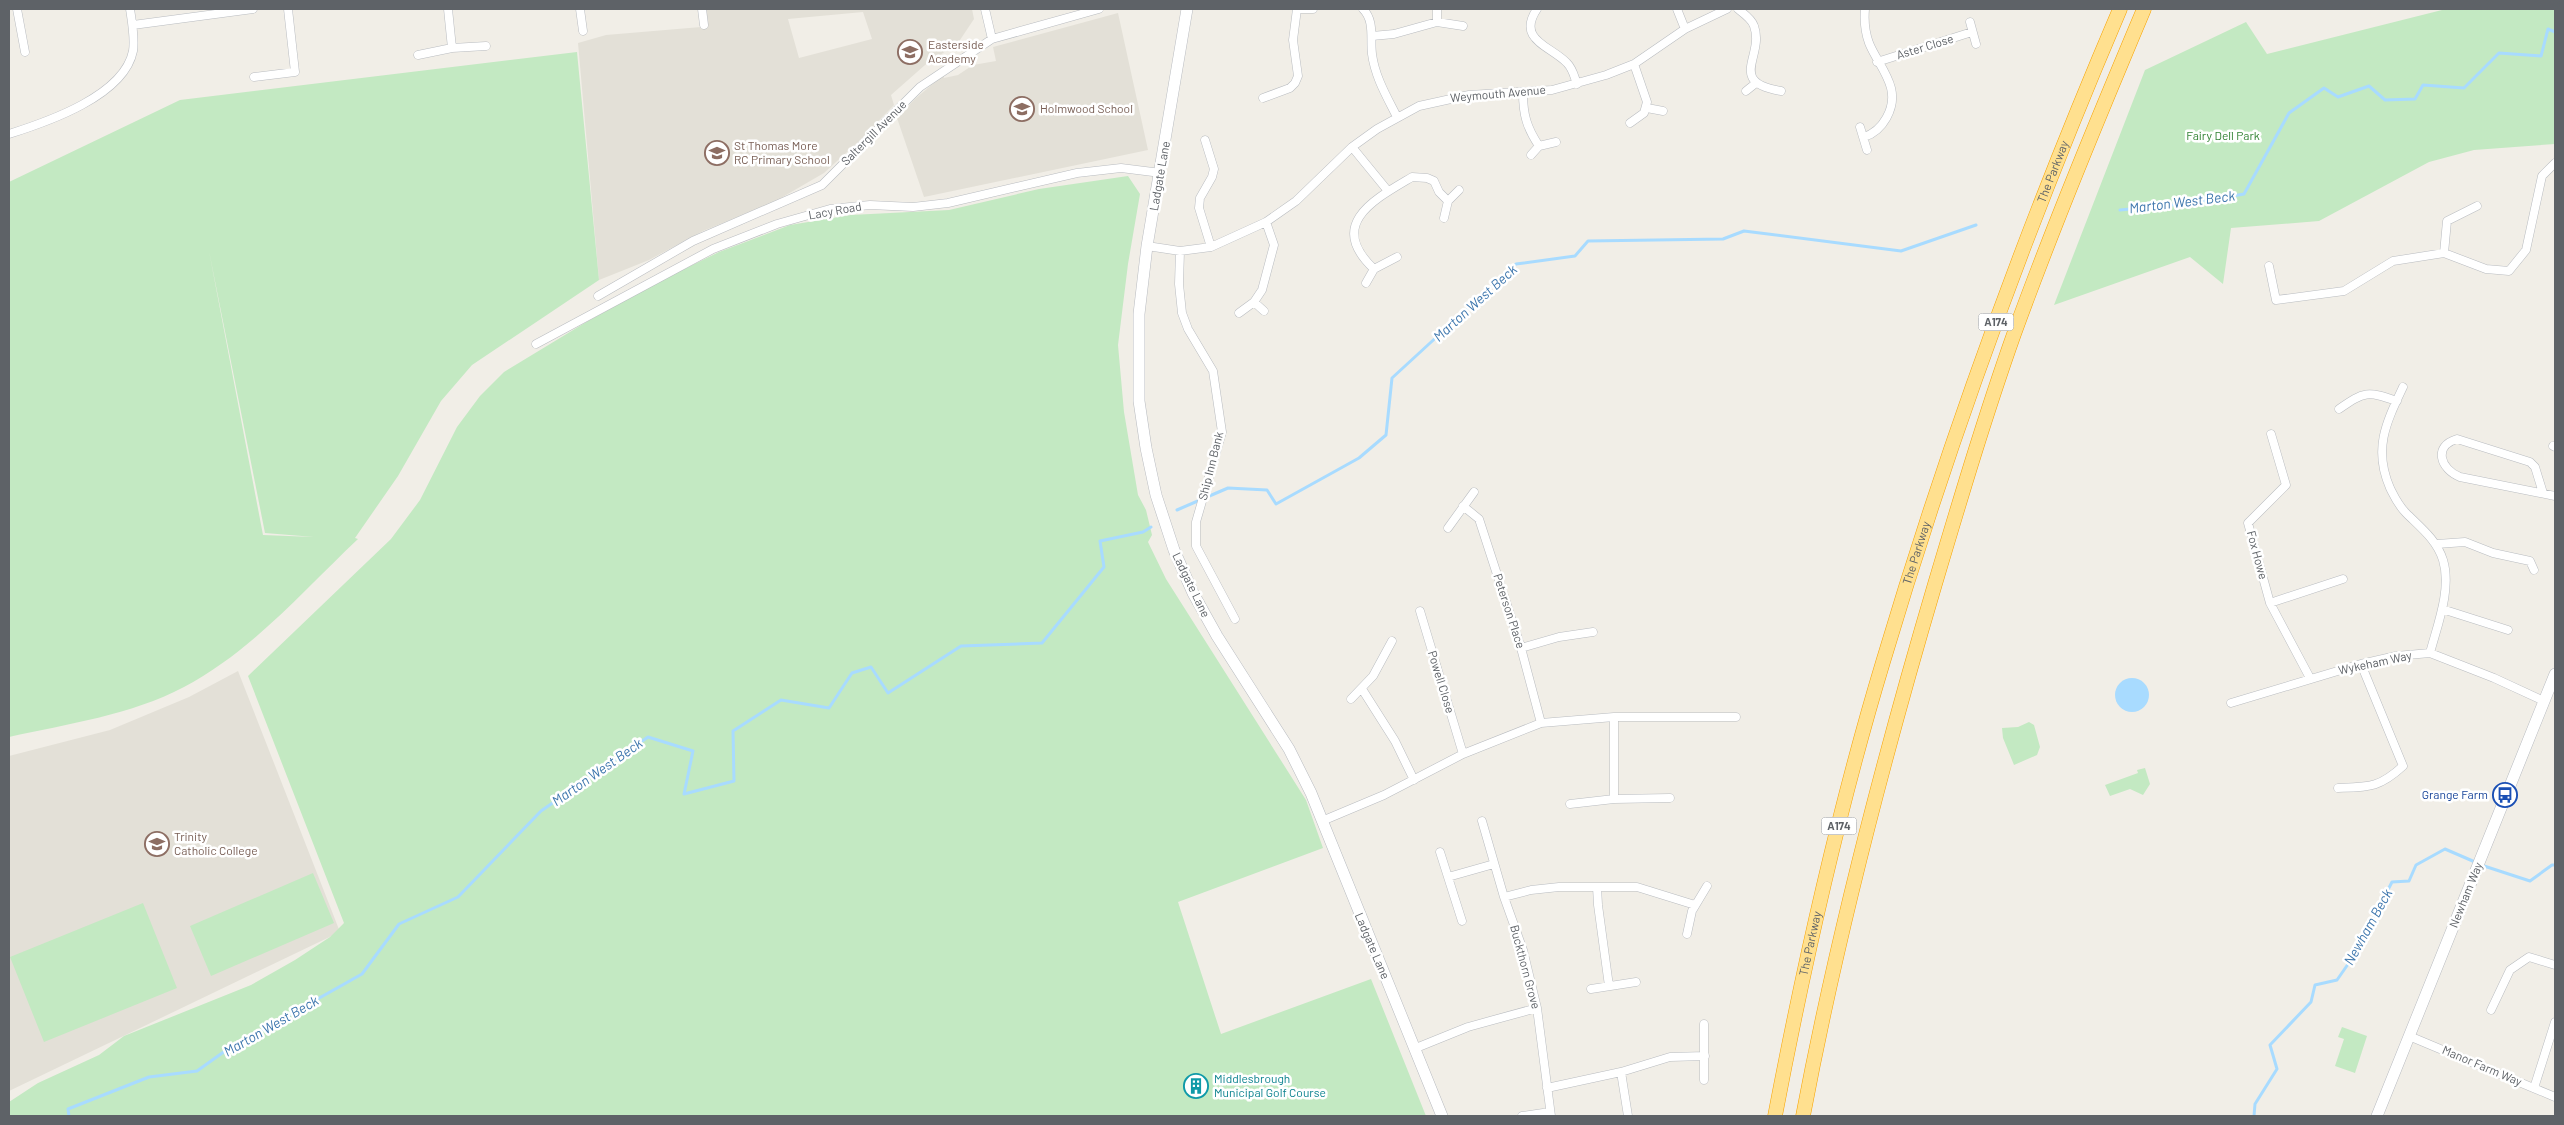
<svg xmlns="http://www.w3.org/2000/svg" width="2564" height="1125" font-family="Barlow,sans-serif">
<rect width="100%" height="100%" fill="#f1eee7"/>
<path fill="#e3e0d7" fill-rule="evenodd" d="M 699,9 L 972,9 L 974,19 L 958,43 L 925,65 L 891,95 L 894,105 L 859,141 L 824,173 L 774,202 L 703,231 L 649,260 L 599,280 L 578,43 L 606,35 L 701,27 ZM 863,12 L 872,39 L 799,58 L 788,19 Z
M 1118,13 L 1148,150 L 924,197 L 897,118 L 915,99 L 943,75 L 944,78 L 958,75 L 973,65 L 996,61 L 993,47 Z
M 238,671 L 340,932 L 9,1091 L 9,756 L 110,730 L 189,697 Z"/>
<path fill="#c3e9c2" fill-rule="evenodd" d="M 2446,9 L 2555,9 L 2555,144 L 2474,150 L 2429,162 L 2319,221 L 2231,228 L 2223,284 L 2190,257 L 2054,305 L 2145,70 L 2246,22 L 2267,54 Z
M 577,52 L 599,280 L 472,365 L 441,401 L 398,476 L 355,538 L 358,539 C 303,591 252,651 184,687 C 131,715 67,724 9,737 L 9,182 L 180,100 ZM 209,251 L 265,533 L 314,537 L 263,535 Z
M 1128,176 L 1140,194 L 1128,264 L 1118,345 L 1124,412 L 1138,495 L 1146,510 L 1152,535 L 1148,542 L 1166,579 L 1306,800 L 1323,848 L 1178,902 L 1221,1034 L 1371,979 L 1426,1116 L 9,1116 L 9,1102 L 38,1083 L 99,1055 L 124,1036 L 251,985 L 295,960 L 330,937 L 344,923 L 248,676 L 391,539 L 420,500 L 457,427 L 480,396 L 504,372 L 588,321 L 664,279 L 719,252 L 790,225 L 851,215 L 949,210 L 1039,189 Z
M 2029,722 L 2034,725 L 2040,747 L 2037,755 L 2014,765 L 2003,738 L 2002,728 L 2018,727 Z
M 2145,768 L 2150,784 L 2143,795 L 2130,789 L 2110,796 L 2105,785 L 2138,773 L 2137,770 Z
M 313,873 L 334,923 L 211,976 L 190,926 Z
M 143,903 L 177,988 L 44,1042 L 10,957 Z
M 2342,1027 L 2367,1036 L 2355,1073 L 2335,1066 L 2344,1039 L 2338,1037 Z"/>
<path fill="#a8dbff" d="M2115 695a17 17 0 1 1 34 0a17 17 0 1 1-34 0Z"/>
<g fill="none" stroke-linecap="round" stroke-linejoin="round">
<path stroke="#a8dbff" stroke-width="3" d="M 2120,210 L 2193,203 L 2244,194 L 2289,113 L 2324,88 L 2338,97 L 2369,86 L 2385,100 L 2415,99 L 2423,85 L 2464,88 L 2499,53 L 2541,56 L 2548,29 L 2555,32
M 1177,510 L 1228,488 L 1267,490 L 1276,504 L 1359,458 L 1386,435 L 1392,378 L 1516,264 L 1575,256 L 1588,241 L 1723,239 L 1744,231 L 1901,251 L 1976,225
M 2481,865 L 2530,881 L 2552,865 L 2555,865
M 69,1116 L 68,1109 L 149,1077 L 197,1071 L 225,1051 L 362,974 L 399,924 L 458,897 L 541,811 L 648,737 L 693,751 L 684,794 L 734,781 L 733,731 L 781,700 L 829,708 L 852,673 L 871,667 L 888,693 L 961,646 L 1042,643 L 1104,567 L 1100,541 L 1143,532 L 1151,527
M 2254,1116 L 2255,1104 L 2277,1069 L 2270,1045 L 2311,1002 L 2315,985 L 2337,980 L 2353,957 L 2392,882 L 2409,881 L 2416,865 L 2445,849 L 2475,862"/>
<defs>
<path id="street" d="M 17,9 L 25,52
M 448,9 L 452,48
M 580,9 L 583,31
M 702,9 L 704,25
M 985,9 L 992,39
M 1301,9 L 1313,9
M 1363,9 C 1375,21 1370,39 1372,54 C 1375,77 1387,97 1397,117
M 1537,9 C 1516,40 1551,46 1567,63 C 1573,69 1574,76 1577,84
M 1677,9 L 1685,29
M 1738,9 C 1743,13 1752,19 1754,26 C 1765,56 1726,82 1781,91
M 1437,22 L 1437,9
M 1970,22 L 1976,44
M 133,25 L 253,9
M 1372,36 L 1394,34 L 1437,22 L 1463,26
M 418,55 L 452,48 L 486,46
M 1877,62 L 1972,32
M 254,77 L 295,72 L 288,9
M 1746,91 L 1756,83
M 1523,93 C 1523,115 1527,128 1539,146
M 1263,98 L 1290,88 L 1295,83 L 1298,76 L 1293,40 L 1297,9
M 1647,108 L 1663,111
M 1630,123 L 1644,113 L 1647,102 L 1634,64
M 1860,127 L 1867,150
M 9,134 C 47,122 124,96 133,51 C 135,38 132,22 130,9
M 1864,137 C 1883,131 1896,108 1891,88 C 1887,72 1875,58 1869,43 C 1865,32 1864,20 1865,9
M 1205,140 L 1214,169 L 1212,177 L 1200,198 L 1199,208 L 1211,247
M 1352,147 L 1388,191
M 1531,155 L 1539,146 L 1556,142
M 1444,218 L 1448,201 L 1459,190
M 1147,246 L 1180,251 L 1211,247 L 1266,222 L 1296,201 L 1352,147 L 1377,129 L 1419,106 L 1469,95 L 1552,90 L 1606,75 L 1634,64 L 1685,29 L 1727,9
M 1180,251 L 1179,284 L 1182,313 L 1188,329 L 1213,371 L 1222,432 L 1196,522 L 1196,546 L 1235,619
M 2444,253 L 2447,221 L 2477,206
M 2269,266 L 2276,300 L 2344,291 L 2393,261 L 2444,253 L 2486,269 L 2509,271 L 2526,250 L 2542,176 L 2555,163
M 1374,269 C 1326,224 1375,199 1412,177 L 1427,178 L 1434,181 L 1439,192 L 1448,201
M 1366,283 L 1374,269 L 1397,257
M 598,296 L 693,241 L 822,185 L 920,87 L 992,39 L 1099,9
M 1254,302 L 1264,311
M 1239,313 L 1254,302 L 1262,290 L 1274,245 L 1266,222
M 536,344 L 713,249 L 777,224 L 830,209 L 870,205 L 913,207 L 948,203 L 1077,173 L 1121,168 L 1161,173
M 2403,387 C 2386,423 2373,449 2390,488 C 2395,498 2398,505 2406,513 C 2420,527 2437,540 2443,560 C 2452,589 2437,626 2430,653
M 2339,409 C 2365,391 2367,391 2397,401
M 2271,434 L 2286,485 L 2248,523 L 2270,603 L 2310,678
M 2553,446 L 2555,447
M 2543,493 L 2535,467 L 2530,462 L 2457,439 C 2433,446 2440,469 2460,477 L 2555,496
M 1463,506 L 1479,519 L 1521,648 L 1541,723
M 1448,528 L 1474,492
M 2437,544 L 2465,542 L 2493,553 L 2530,561 L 2534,570
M 2270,603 L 2343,579
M 2442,609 L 2508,630
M 1420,611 L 1463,754
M 1521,648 L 1559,637 L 1593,632
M 1362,689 L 1395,741 L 1414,780
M 1351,699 L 1373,676 L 1392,641
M 2231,703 L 2361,664 L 2396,656 L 2430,653 L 2494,678 L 2544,701
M 2338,788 C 2369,787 2379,788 2403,766 L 2361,664
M 1614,799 L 1614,717
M 1570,804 L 1614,799 L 1670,798
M 1322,821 L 1384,795 L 1463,754 L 1541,723 L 1614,717 L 1736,717
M 1482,821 L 1504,897 L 1523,950 L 1537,1008 L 1551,1116
M 1440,852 L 1462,921
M 1448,877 L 1494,864
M 1597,887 L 1598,905 L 1609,986
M 1504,897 L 1531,890 L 1559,887 L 1637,887 L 1695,905
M 1687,934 L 1692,911 L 1707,886
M 1591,989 L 1636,982
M 2491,1010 L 2510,970 L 2529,957 L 2555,965
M 1704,1024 L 1704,1080
M 2409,1036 L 2555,1097
M 1416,1048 L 1468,1027 L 1537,1008
M 1621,1072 L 1628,1116
M 1547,1088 L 1621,1072 L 1670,1057 L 1705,1056
M 2534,1088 L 2555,1022
M 1522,1116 L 1550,1112"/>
<path id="secondary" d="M 1187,9 L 1147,246 L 1139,314 L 1139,401 L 1146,448 L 1156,495 L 1174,550 L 1193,593 L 1217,636 L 1289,749 L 1311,793 L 1442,1116
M 2377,1116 L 2555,674"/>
<g id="highway">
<path id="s1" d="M 1775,1116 C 1804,964 1838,811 1883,662 C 1949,440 2029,222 2120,9"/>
<path d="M 1803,1116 C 1837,936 1883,760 1935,584 C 1960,500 1985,416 2014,334 C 2054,224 2099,116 2144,9"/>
</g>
</defs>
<use href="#street" stroke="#b9bcc0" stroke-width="9"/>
<use href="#secondary" stroke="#b8bbc0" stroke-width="12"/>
<use href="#highway" stroke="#f7a300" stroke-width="15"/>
<use href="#street" stroke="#fff" stroke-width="8"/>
<use href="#secondary" stroke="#fff" stroke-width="11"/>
<use href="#highway" stroke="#ffe08f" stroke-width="14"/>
</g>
<defs>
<symbol id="school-ring" viewBox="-11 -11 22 22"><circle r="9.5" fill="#fff" stroke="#8d6e63" stroke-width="1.5"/><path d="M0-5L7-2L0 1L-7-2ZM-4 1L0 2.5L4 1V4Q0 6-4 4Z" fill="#8d6e63"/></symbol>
<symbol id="bus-ring" viewBox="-11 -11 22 22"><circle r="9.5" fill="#fff" stroke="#1a4fb4" stroke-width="1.5"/><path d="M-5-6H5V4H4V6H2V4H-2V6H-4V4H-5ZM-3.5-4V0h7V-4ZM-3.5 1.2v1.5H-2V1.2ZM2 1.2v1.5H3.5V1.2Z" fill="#1a4fb4"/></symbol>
<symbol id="building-ring" viewBox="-11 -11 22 22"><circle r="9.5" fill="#fff" stroke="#0f9aa8" stroke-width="1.5"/><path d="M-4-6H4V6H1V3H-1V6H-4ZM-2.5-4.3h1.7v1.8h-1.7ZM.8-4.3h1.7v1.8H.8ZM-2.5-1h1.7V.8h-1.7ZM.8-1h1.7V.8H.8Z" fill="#0f9aa8"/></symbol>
</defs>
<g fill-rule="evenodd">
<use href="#school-ring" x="896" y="38" width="28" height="28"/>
<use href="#school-ring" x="1008" y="95" width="28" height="28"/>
<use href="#school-ring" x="703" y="139" width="28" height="28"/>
<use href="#bus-ring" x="2491" y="781" width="28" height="28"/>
<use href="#school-ring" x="143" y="830" width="28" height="28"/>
<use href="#building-ring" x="1182" y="1072" width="28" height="28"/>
</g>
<g text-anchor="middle" stroke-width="5" stroke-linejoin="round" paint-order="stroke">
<g fill="#fff" stroke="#8e9195" stroke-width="1">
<rect x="1978.5" y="313.5" width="35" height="17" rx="4"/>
<rect x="1821.5" y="817.5" width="35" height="17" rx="4"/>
</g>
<g font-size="11" font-weight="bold" fill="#5e6267">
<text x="1996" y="326">A174</text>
<text x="1839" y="830">A174</text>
</g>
<g font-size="12" fill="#785e54" stroke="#fff" text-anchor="start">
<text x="928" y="49">Easterside<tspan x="928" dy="14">Academy</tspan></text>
<text x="1040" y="113">Holmwood School</text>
<text x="734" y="150">St Thomas More<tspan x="734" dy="14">RC Primary School</tspan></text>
<text x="174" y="841">Trinity<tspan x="174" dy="14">Catholic College</tspan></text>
</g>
<g font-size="12" fill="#5e6267" stroke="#fff">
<text transform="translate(1925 47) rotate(-17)" y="4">Aster Close</text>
<text transform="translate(1498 94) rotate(-5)" y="4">Weymouth Avenue</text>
<text transform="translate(874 133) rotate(-45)" y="4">Saltergill Avenue</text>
<text dy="4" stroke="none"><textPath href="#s1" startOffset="986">The Parkway</textPath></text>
<text transform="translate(1160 176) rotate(-80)" y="4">Ladgate Lane</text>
<text transform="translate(835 211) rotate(-10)" y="4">Lacy Road</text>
<text transform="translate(1211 466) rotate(-76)" y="4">Ship Inn Bank</text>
<text dy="4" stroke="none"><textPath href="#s1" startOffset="581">The Parkway</textPath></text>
<text transform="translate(2257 555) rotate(75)" y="4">Fox Howe</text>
<text transform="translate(1191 585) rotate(64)" y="4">Ladgate Lane</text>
<text transform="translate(1509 611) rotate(72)" y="4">Peterson Place</text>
<text transform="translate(2375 663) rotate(-12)" y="4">Wykeham Way</text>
<text transform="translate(1441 682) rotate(73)" y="4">Powell Close</text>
<text transform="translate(2466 895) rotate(-68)" y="4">Newham Way</text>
<text dy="4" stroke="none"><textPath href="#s1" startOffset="176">The Parkway</textPath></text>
<text transform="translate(1372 946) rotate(67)" y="4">Ladgate Lane</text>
<text transform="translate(1525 967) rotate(75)" y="4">Buckthorn Grove</text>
<text transform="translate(2482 1066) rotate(23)" y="4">Manor Farm Way</text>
</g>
<g font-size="12" fill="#318233" stroke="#fff">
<text x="2223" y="140">Fairy Dell Park</text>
</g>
<g font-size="12" fill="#164399" stroke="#fff" text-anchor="end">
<text x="2488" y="799">Grange Farm</text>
</g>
<g font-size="12" fill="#0d838f" stroke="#fff" text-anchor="start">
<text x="1214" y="1083">Middlesbrough<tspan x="1214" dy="14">Municipal Golf Course</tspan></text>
</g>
<g font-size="14" font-style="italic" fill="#3d76ad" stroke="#fff">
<text transform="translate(2182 202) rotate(-7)" y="5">Marton West Beck</text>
<text transform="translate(1475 303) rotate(-42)" y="5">Marton West Beck</text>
<text transform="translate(597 772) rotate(-35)" y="5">Marton West Beck</text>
<text transform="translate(2368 927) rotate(-61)" y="5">Newham Beck</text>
<text transform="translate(271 1026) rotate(-30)" y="5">Marton West Beck</text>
</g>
</g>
<rect width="2564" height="1125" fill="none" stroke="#5e6267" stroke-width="20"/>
</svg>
